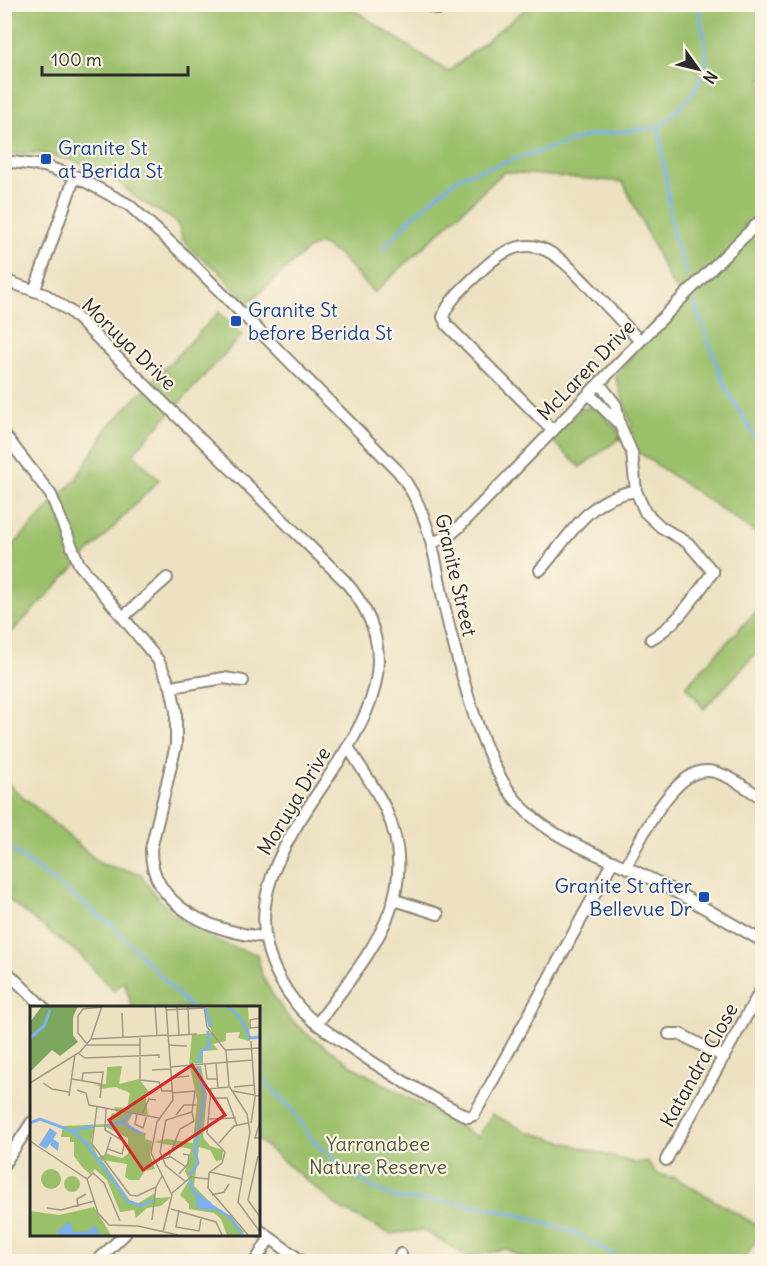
<svg xmlns="http://www.w3.org/2000/svg" width="767" height="1266" font-family="Delius,sans-serif">
<rect width="100%" height="100%" fill="#fcf5e5"/>
<filter id="ink" filterUnits="userSpaceOnUse"><feTurbulence type="fractalNoise" baseFrequency=".0167" numOctaves="2"/><feDisplacementMap in="SourceGraphic" scale="12" xChannelSelector="R" yChannelSelector="G"/><feConvolveMatrix kernelMatrix="1 2 1 2 8 2 1 2 1" color-interpolation-filters="sRGB"/></filter>
<filter id="wash" filterUnits="userSpaceOnUse"><feTurbulence type="fractalNoise" baseFrequency=".008" numOctaves="4" result="noise"/><feDisplacementMap in="SourceGraphic" scale="24" xChannelSelector="R" yChannelSelector="G"/><feGaussianBlur stdDeviation="1.35" result="paint"/><feColorMatrix in="noise" values="0 0 0 0 0 0 0 0 0 0 0 0 0 0 0 0 0 1.4 0 .05"/><feComposite in="paint" operator="in"/></filter>
<g filter="url(#wash)">
<rect width="100%" height="100%" fill="#ede1c1"/>
<path fill="#9bc06a" stroke="#63764a" stroke-width="1.5" d="M 5,5 L 346,5 L 448,72 L 530,5 L 762,5 L 762,537 L 619,439 L 580,467 L 550,439 L 582,409 L 594,405 L 618,431 L 619,438 L 632,426 L 615,376 L 683,296 L 671,283 L 623,182 L 504,172 L 374,293 L 338,254 L 321,244 L 308,249 L 247,304 L 218,270 L 196,254 L 183,240 L 178,225 L 171,218 L 137,199 L 112,176 L 72,160 L 36,153 L 5,155 Z
M 219,312 L 242,335 L 133,453 L 159,480 L 5,639 L 5,554 L 76,479 L 108,427 Z
M 762,605 L 762,647 L 704,709 L 686,686 Z
M 5,781 L 101,864 L 141,874 C 166,918 209,942 257,954 L 262,975 L 274,997 L 288,1017 L 306,1033 L 357,1069 L 478,1137 L 492,1114 L 526,1131 L 634,1163 L 648,1161 C 654,1175 660,1176 674,1177 L 762,1228 L 744,1261 L 529,1261 L 507,1249 L 468,1257 L 423,1230 L 390,1234 L 341,1209 L 258,1140 L 258,1008 L 132,1008 L 124,981 L 114,991 L 80,955 L 5,897 Z"/>
<g fill="none" stroke-linecap="round" stroke-linejoin="round">
<path stroke="#7db1ea" stroke-width="3" d="M 383,249 L 415,214 L 459,177 L 591,135 L 659,127
M 686,274 L 673,234 L 659,127 C 679,110 706,85 706,55 C 706,39 700,21 698,4
M 694,302 L 726,389 L 762,449
M 4,844 L 113,926 L 191,1008
M 258,1074 L 290,1107 L 313,1141 L 349,1172 L 375,1189 L 399,1199 L 453,1202 L 520,1215 L 573,1232 L 626,1262"/>
</g>
</g>
<g filter="url(#ink)">
<g fill="none" stroke-linecap="round" stroke-linejoin="round">
<defs>
<path id="minor" d="M 425,4 L 438,9 L 450,4
M 4,161 L 44,166 L 75,176 L 129,205 L 182,253 L 398,471 C 437,521 435,576 451,634 C 463,680 478,738 502,780 C 535,838 596,851 651,879 C 689,898 725,920 762,941
M 4,280 L 46,295 L 71,312 L 344,580 C 477,731 169,839 295,1002 C 307,1019 327,1031 344,1043 C 384,1071 423,1094 468,1117 L 474,1115 L 613,861
M 35,289 L 75,176
M 599,383 L 616,405 L 620,425 L 632,453 L 636,491 L 645,512 L 661,527 L 688,543 L 713,572 C 694,597 679,623 651,639
M 589,394 L 618,423
M 553,431 L 447,325 L 443,317 C 450,297 469,283 484,268 C 529,226 554,250 590,288 C 606,305 623,323 640,341
M 4,434 L 51,495 L 79,564 L 158,660 L 171,687 L 176,711 L 176,745 L 151,849 C 150,908 218,934 266,937
M 434,542 L 449,536 L 459,527 L 684,296 L 762,219
M 540,570 C 570,537 587,497 636,491
M 123,617 L 167,578
M 171,687 L 224,678 L 243,681
M 626,867 C 639,841 674,768 708,771 C 726,772 747,789 762,798
M 395,900 L 438,914
M 4,969 L 44,1008
M 317,1024 C 365,958 425,897 386,810 C 376,788 360,767 348,747
M 669,1034 L 680,1034 L 724,1057
M 666,1160 L 762,988
M 4,1164 L 32,1122
M 258,1229 L 303,1262
M 96,1262 L 125,1234
M 255,1262 L 269,1239
M 397,1262 L 401,1254"/>
</defs>
<use href="#minor" stroke="#8c8676" stroke-width="14"/>
<use href="#minor" stroke="#fff" stroke-width="10"/>
</g>
</g>
<g fill="#1a4fb4" stroke="#fcf5e5" stroke-width="2">
<rect x="40" y="153" width="12" height="12" rx="3"/>
<rect x="230" y="315" width="12" height="12" rx="3"/>
<rect x="698" y="891" width="12" height="12" rx="3"/>
</g>
<g text-anchor="middle" stroke-width="4.5" stroke-linejoin="round" paint-order="stroke">
<g font-size="20" fill="#164399" stroke="#fcf5e5" text-anchor="start">
<text x="58" y="155">Granite St<tspan x="58" dy="23">at Berida St</tspan></text>
<text x="248" y="317">Granite St<tspan x="248" dy="23">before Berida St</tspan></text>
<text x="692" y="893" text-anchor="end">Granite St after<tspan x="692" dy="23">Bellevue Dr</tspan></text>
</g>
<g font-size="20" fill="#2b2b2b" stroke="#fcf5e5">
<text transform="translate(129 344) rotate(44)" y="7">Moruya Drive</text>
<text transform="translate(586 370) rotate(-46)" y="7">McLaren Drive</text>
<text transform="translate(456 575) rotate(77)" y="7">Granite Street</text>
<text transform="translate(294 801) rotate(-59)" y="7">Moruya Drive</text>
<text transform="translate(699 1065) rotate(-61)" y="7">Katandra Close</text>
</g>
<g font-size="20" fill="#4d583e" stroke="#fcf5e5">
<text x="378" y="1151">Yarranabee<tspan x="378" dy="23">Nature Reserve</tspan></text>
</g>
</g>
<g transform="translate(30 1006)">
<rect width="230" height="230" fill="#ede1c1"/>
<path d="M 218,1 L 220,35 L 208,32 L 210,26 L 196,27 L 196,35 L 183,38 L 188,44 L 173,45 L 173,57 L 159,58 L 162,29 L 182,27 L 175,2 ZM 92,60 L 89,78 L 109,73 L 119,86 L 128,87 L 115,87 L 118,109 L 103,107 L 98,116 L 102,124 L 116,127 L 115,133 L 122,135 L 120,149 L 125,163 L 115,165 L 109,174 L 99,174 L 95,171 L 97,158 L 72,154 L 100,195 L 107,198 L 125,187 L 125,192 L 141,191 L 131,200 L 117,202 L 106,212 L 104,204 L 90,206 L 77,174 L 65,163 L 60,168 L 53,162 L 44,150 L 44,136 L 40,136 L 40,131 L 31,131 L 33,120 L 78,118 L 82,107 L 87,108 L 84,101 L 97,102 L 100,87 L 86,81 L 69,83 L 70,80 L 63,79 L 76,78 L 77,61 ZM 64,121 L 76,121 L 98,132 L 98,148 L 92,152 L 77,148 L 68,151 L 61,136 ZM 171,60 L 177,89 L 173,131 L 180,140 L 193,144 L 192,154 L 186,155 L 180,144 L 169,141 L 164,180 L 188,204 L 202,212 L 214,226 L 212,229 L 197,229 L 191,213 L 184,207 L 159,203 L 159,198 L 150,189 L 159,174 L 155,165 L 161,143 L 124,136 L 137,133 L 163,137 L 167,94 L 160,61 ZM11 173a10 10 0 1 1 20 0a10 10 0 1 1-20 0ZM34 178a8 8 0 1 1 16 0a8 8 0 1 1-16 0ZM 64,201 L 81,229 L 0,229 L 0,205 L 29,209 Z" fill="#9bc06a" fill-rule="evenodd"/>
<path d="M 12,0 L 48,0 L 43,11 L 43,29 L 48,36 L 30,50 L 22,44 L 0,66 L 0,16 Z" fill="#7ca65e"/>
<path d="M 20,122 L 27,127 L 23,133 L 29,137 L 28,145 L 20,139 L 22,135 L 16,143 L 9,139 ZM 165,188 L 181,196 L 183,205 L 167,202 ZM 39,215 L 44,226 L 58,225 L 65,219 L 70,229 L 28,229 L 28,224 Z" fill="#7db1ea"/>
<path fill="none" stroke="#7db1ea" stroke-width="3" d="M 198,0 L 211,13 L 220,32 L 230,31M 176,2 L 180,21M 0,32 L 14,20 L 20,4M 168,57 L 172,44 L 179,42 L 178,25M 0,117 L 10,113 L 42,125 L 63,120M 93,117 L 112,128M 77,120 L 92,116 L 100,108M 42,125 L 56,137 L 98,195 L 111,200 L 123,194M 160,169 L 168,157 L 165,146 L 174,90 L 168,61M 160,174 L 163,186 L 174,192M 179,198 L 201,212 L 212,229"/>
<path fill="none" stroke="#9f9885" stroke-width="1.5" d="M 125,0 L 127,29M 147,0 L 149,29M 158,0 L 159,28M 174,0 L 177,21 L 196,45 L 199,80 L 217,108 L 220,126 L 208,196 L 230,226M 136,4 L 173,2M 92,7 L 93,31M 230,12 L 220,14 L 220,22 L 230,21M 110,30 L 110,74 L 129,76 L 132,85 L 142,85M 137,30 L 167,28M 61,33 L 137,29M 57,38 L 48,27 L 48,10 L 53,3 L 71,1M 56,39 L 111,39M 138,39 L 157,40M 195,44 L 230,42M 48,47 L 55,52 L 129,49 L 129,52M 186,57 L 188,82M 175,58 L 177,73 L 187,73M 140,61 L 222,54M 122,64 L 140,63M 141,72 L 159,70M 42,73 L 71,78M 52,74 L 53,67 L 73,66 L 70,92M 0,77 L 50,46 L 61,33 L 72,0M 13,77 L 22,83 L 39,86M 204,81 L 224,79M 177,83 L 199,81M 181,83 L 177,127 L 195,146 L 192,157 L 179,167 L 178,182 L 218,229M 47,84 L 56,87 L 59,99 L 129,112M 203,85 L 230,90M 142,87 L 165,85 L 162,106 L 136,114 L 130,146 L 136,160 L 156,176M 39,90 L 45,48M 182,92 L 197,92 L 207,119M 67,101 L 62,138 L 100,189 L 107,190 L 126,181 L 132,170M 76,103 L 75,124 L 95,136 L 92,148 L 78,143M 107,108 L 105,118 L 113,122 L 117,109M 112,108 L 119,93 L 126,94M 146,109 L 154,99 L 166,99M 178,113 L 206,112M 230,116 L 225,132 L 230,132M 221,117 L 225,91 L 221,35M 0,135 L 57,173 L 68,207 L 79,219 L 108,220 L 148,229M 189,137 L 204,120 L 218,117M 75,150 L 81,131M 228,150 L 218,194 L 230,211M 139,151 L 150,123 L 164,115 L 162,106M 131,153 L 141,151 L 156,161M 180,166 L 211,173M 149,168 L 158,158 L 159,149 L 153,148M 57,173 L 63,167 L 74,177 L 90,215M 142,187 L 161,171 L 178,173M 182,189 L 194,186 L 199,178M 48,201 L 47,193 L 56,188M 17,202 L 31,204 L 64,195M 141,203 L 186,216 L 192,229M 149,204 L 146,221 L 169,225 L 171,213M 122,214 L 126,181M 133,226 L 142,189 L 121,147 L 127,116 L 143,94 L 136,0"/>
<path fill="#d62828" fill-opacity="0.15" stroke="#d62828" stroke-width="3" d="M 162,59 L 195,109 L 113,164 L 79,114 Z"/>
<rect width="230" height="230" fill="none" stroke="#2b2b2b" stroke-width="3"/>
</g>
<rect width="767" height="1266" fill="none" stroke="#fcf5e5" stroke-width="24"/>
<g transform="translate(698 69) rotate(124)" stroke="#fcf5e5" stroke-width="4.5" paint-order="stroke">
<path d="M0-4.5L10 22L0 15L-10 22Z" fill="#2b2b2b"/>
<text y="-9" font-size="16" font-weight="bold" text-anchor="middle" fill="#2b2b2b">N</text>
</g>
<path d="M42 66v9h146v-9" fill="none" stroke="#2b2b2b" stroke-width="3"/>
<text x="51" y="66" font-size="18" fill="#2b2b2b" stroke="#fcf5e5" stroke-width="4.5" paint-order="stroke">100 m</text>
</svg>
